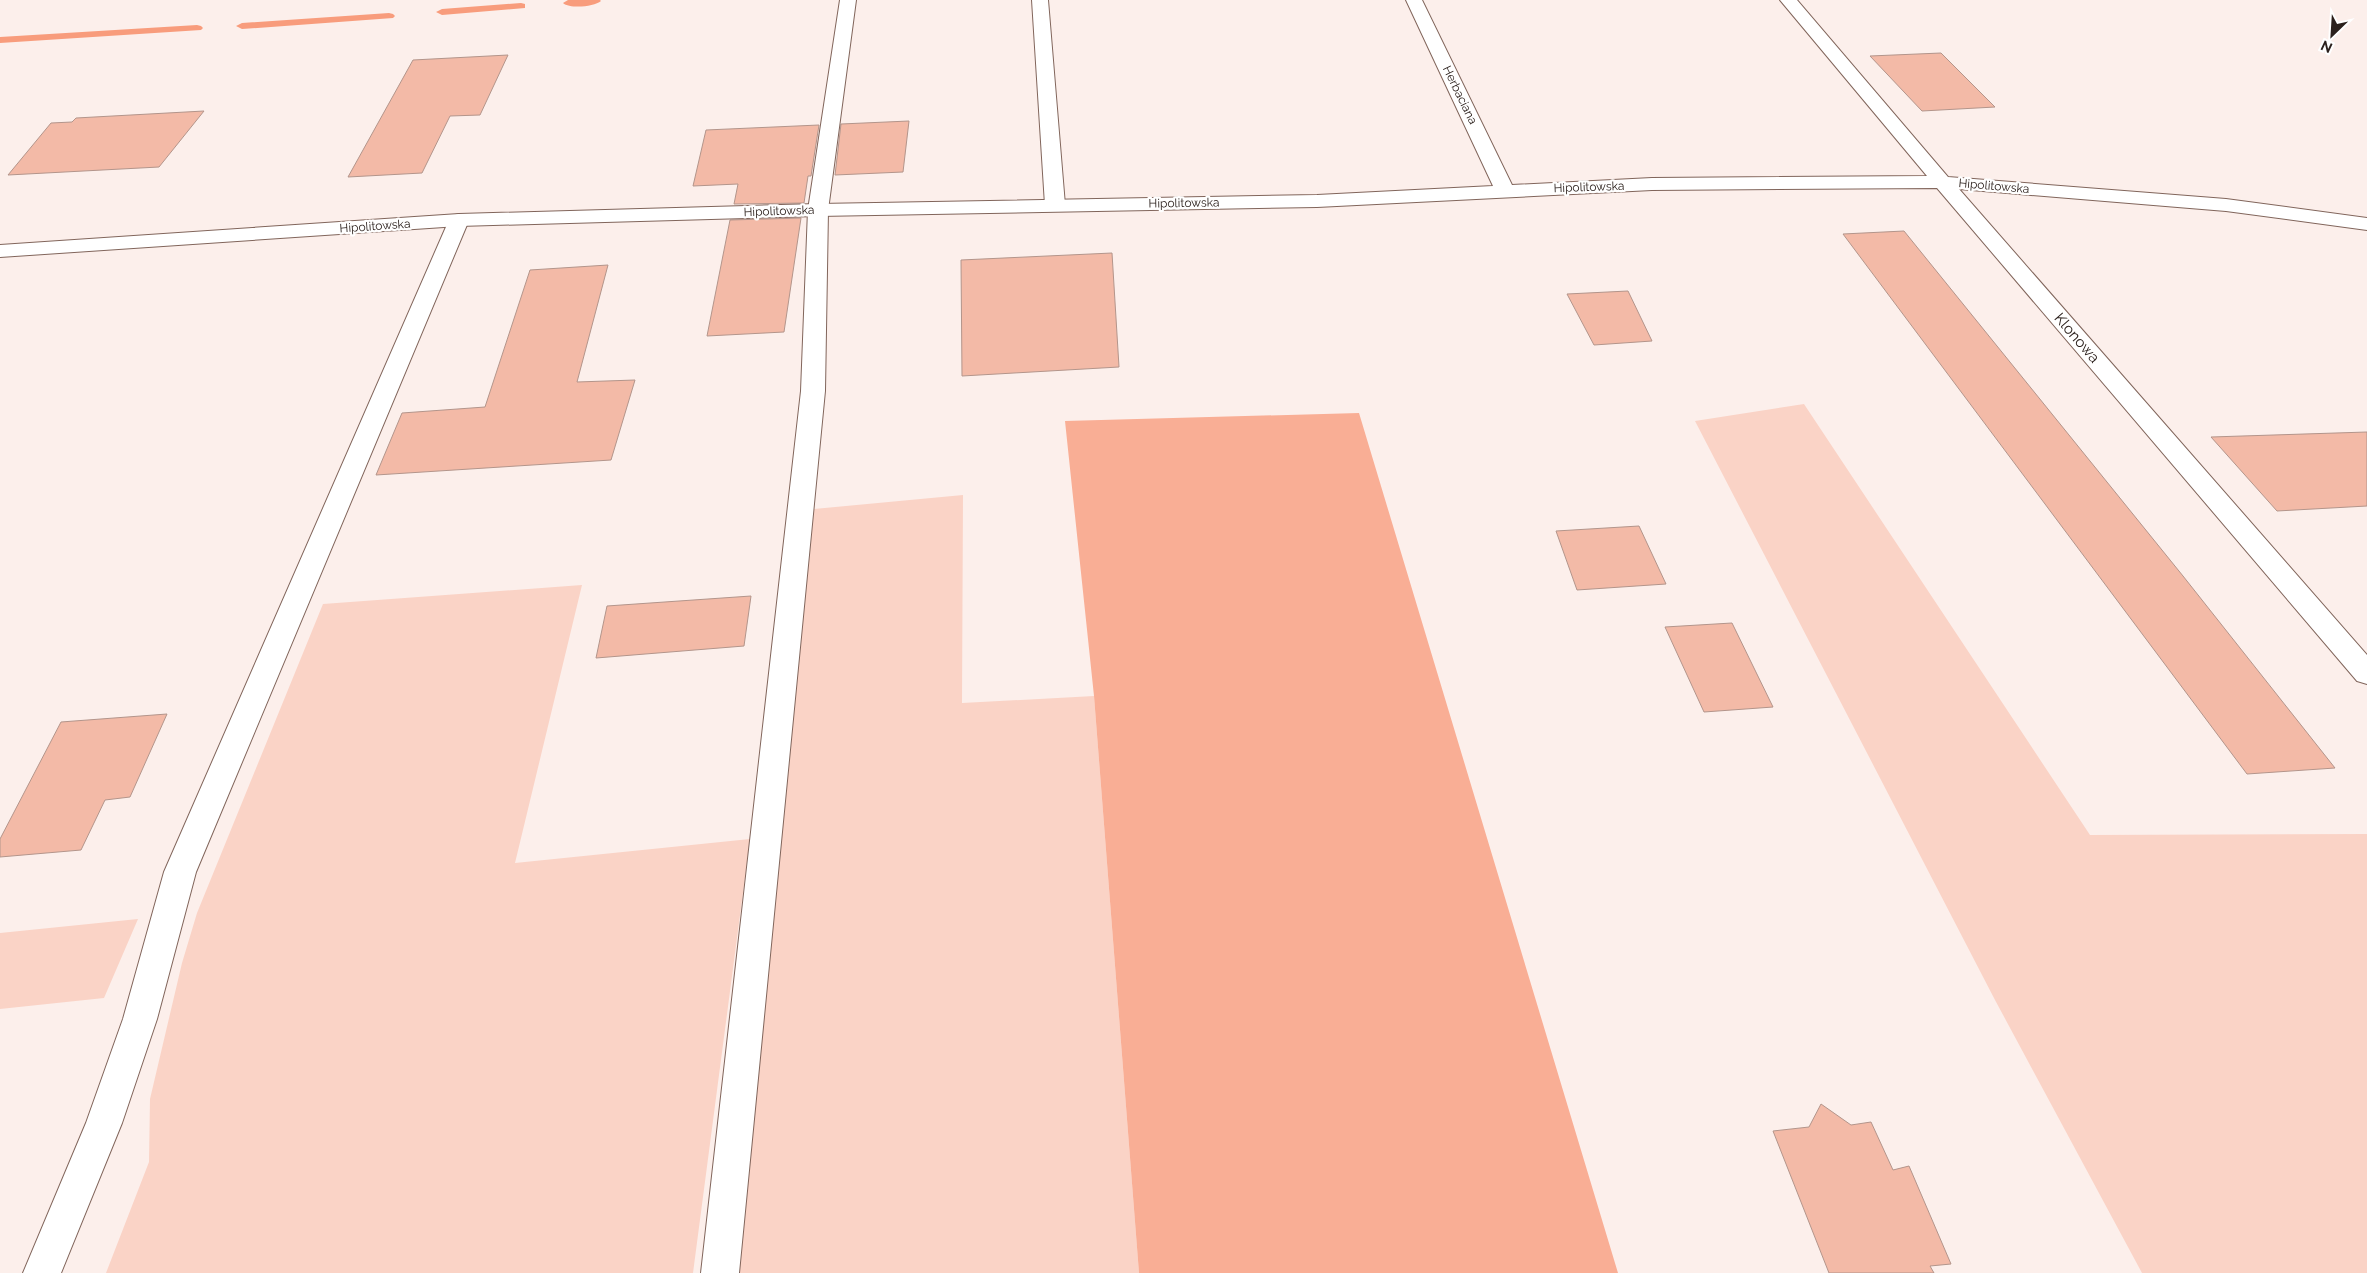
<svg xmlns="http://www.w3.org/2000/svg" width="2367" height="1273" font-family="Raleway,sans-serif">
<rect width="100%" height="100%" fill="#fcefeb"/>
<path fill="#fad3c6" d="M 1804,404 L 2090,835 L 2367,834 L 2367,1273 L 2142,1273 L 1995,1000 L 1695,421 Z
M 963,495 L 962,703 L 1094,696 L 1139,1273 L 739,1273 L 814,509 Z
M 582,585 L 515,863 L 750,839 L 693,1273 L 106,1273 L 149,1162 L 150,1099 L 182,963 L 197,913 L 323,604 Z
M 138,919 L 104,998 L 0,1009 L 0,933 Z"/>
<path fill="#f9ae95" d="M 1359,413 L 1618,1273 L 1139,1273 L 1094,696 L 1065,421 Z"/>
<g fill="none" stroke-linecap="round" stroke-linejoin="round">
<path fill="#f89c7c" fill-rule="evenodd" d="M 568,0 L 600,0 L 601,1 C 594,7 570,9 563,3 Z
M 521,3 L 525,4 L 525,8 L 442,15 L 436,12 L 442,9 Z
M 389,13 L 393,14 L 395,16 L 393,18 L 242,29 L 236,26 L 242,23 Z
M 197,25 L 201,26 L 203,28 L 201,30 L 0,43 L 0,37 Z"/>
</g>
<path fill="#f3baa7" stroke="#b3958b" d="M 1941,53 L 1995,107 L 1922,111 L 1870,56 Z
M 508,55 L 480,115 L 450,116 L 422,173 L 348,177 L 413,60 Z
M 204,111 L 159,167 L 8,175 L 51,123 L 72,122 L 76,118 Z
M 909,121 L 903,172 L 835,175 L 841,124 Z
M 819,125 L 811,176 L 808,176 L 804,203 L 734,204 L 738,184 L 693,186 L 706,130 Z
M 801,218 L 784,332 L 707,336 L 730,220 Z
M 1904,231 L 2183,576 L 2335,768 L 2247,774 L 1843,234 Z
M 1112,253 L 1119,367 L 962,376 L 961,260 Z
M 608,265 L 577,382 L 635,380 L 611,460 L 376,475 L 402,413 L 485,407 L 530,270 Z
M 1628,291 L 1652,341 L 1594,345 L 1567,294 Z
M 2367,432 L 2367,506 L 2277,511 L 2211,437 Z
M 1639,526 L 1666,584 L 1577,590 L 1556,531 Z
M 751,596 L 744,646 L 596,658 L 607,606 Z
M 1732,623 L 1773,707 L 1704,712 L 1665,627 Z
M 167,714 L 130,797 L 105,800 L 81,850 L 0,857 L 0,839 L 61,722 Z
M 1821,1104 L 1851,1125 L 1871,1122 L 1893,1170 L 1909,1166 L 1951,1264 L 1930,1266 L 1934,1273 L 1829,1273 L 1773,1131 L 1809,1127 Z"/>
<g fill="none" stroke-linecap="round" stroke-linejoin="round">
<defs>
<path id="service" d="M 840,0 L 856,0 L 828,210 L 825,391 L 739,1273 L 701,1273 L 801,391 L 808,210 Z
M 1032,0 L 1048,0 L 1065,205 L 1062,209 L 1055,211 L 1048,209 L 1045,205 Z
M 459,214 L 466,216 L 469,220 L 196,872 L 157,1019 L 122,1123 L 61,1273 L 23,1273 L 86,1123 L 123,1019 L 164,872 L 449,220 L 452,216 Z"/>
<path id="minor" d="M 1406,0 L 1422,0 L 1512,185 L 1652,178 L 1927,176 L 1780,0 L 1797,0 L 1948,177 L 2226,199 L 2367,218 L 2367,230 L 2226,211 L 1959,189 L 2367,655 L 2367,684 L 2357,681 L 1937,188 L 1652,190 L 1317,207 L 818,216 L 459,226 L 0,257 L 0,245 L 459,214 L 818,204 L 1317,195 L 1493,186 Z"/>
</defs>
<use href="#service" stroke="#81655b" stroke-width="2"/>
<use href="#minor" stroke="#81655b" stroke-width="2"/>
<use href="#service" fill="#fff" fill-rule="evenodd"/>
<use href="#minor" fill="#fff" fill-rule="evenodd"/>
</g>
<g text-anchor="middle" stroke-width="4.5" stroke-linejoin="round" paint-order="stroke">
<g font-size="12" fill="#2b201c" stroke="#fff">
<text transform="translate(1460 95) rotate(64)" y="4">Herbaciana</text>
<text transform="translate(1994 186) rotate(5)" y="4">Hipolitowska</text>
<text transform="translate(1589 187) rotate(-2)" y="4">Hipolitowska</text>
<text transform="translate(1184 203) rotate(-1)" y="4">Hipolitowska</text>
<text transform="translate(779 211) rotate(-2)" y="4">Hipolitowska</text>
<text transform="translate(375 226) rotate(-4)" y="4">Hipolitowska</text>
</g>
<g font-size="15" fill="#2b201c" stroke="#fff">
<text transform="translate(2077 338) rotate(49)" y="5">Klonowa</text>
</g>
</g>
<g transform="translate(2332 35) rotate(205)" stroke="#ffffff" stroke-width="4" paint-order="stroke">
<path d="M0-4L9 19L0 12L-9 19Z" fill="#2b201c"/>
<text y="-8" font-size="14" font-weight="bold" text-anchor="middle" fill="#2b201c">N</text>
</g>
</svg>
